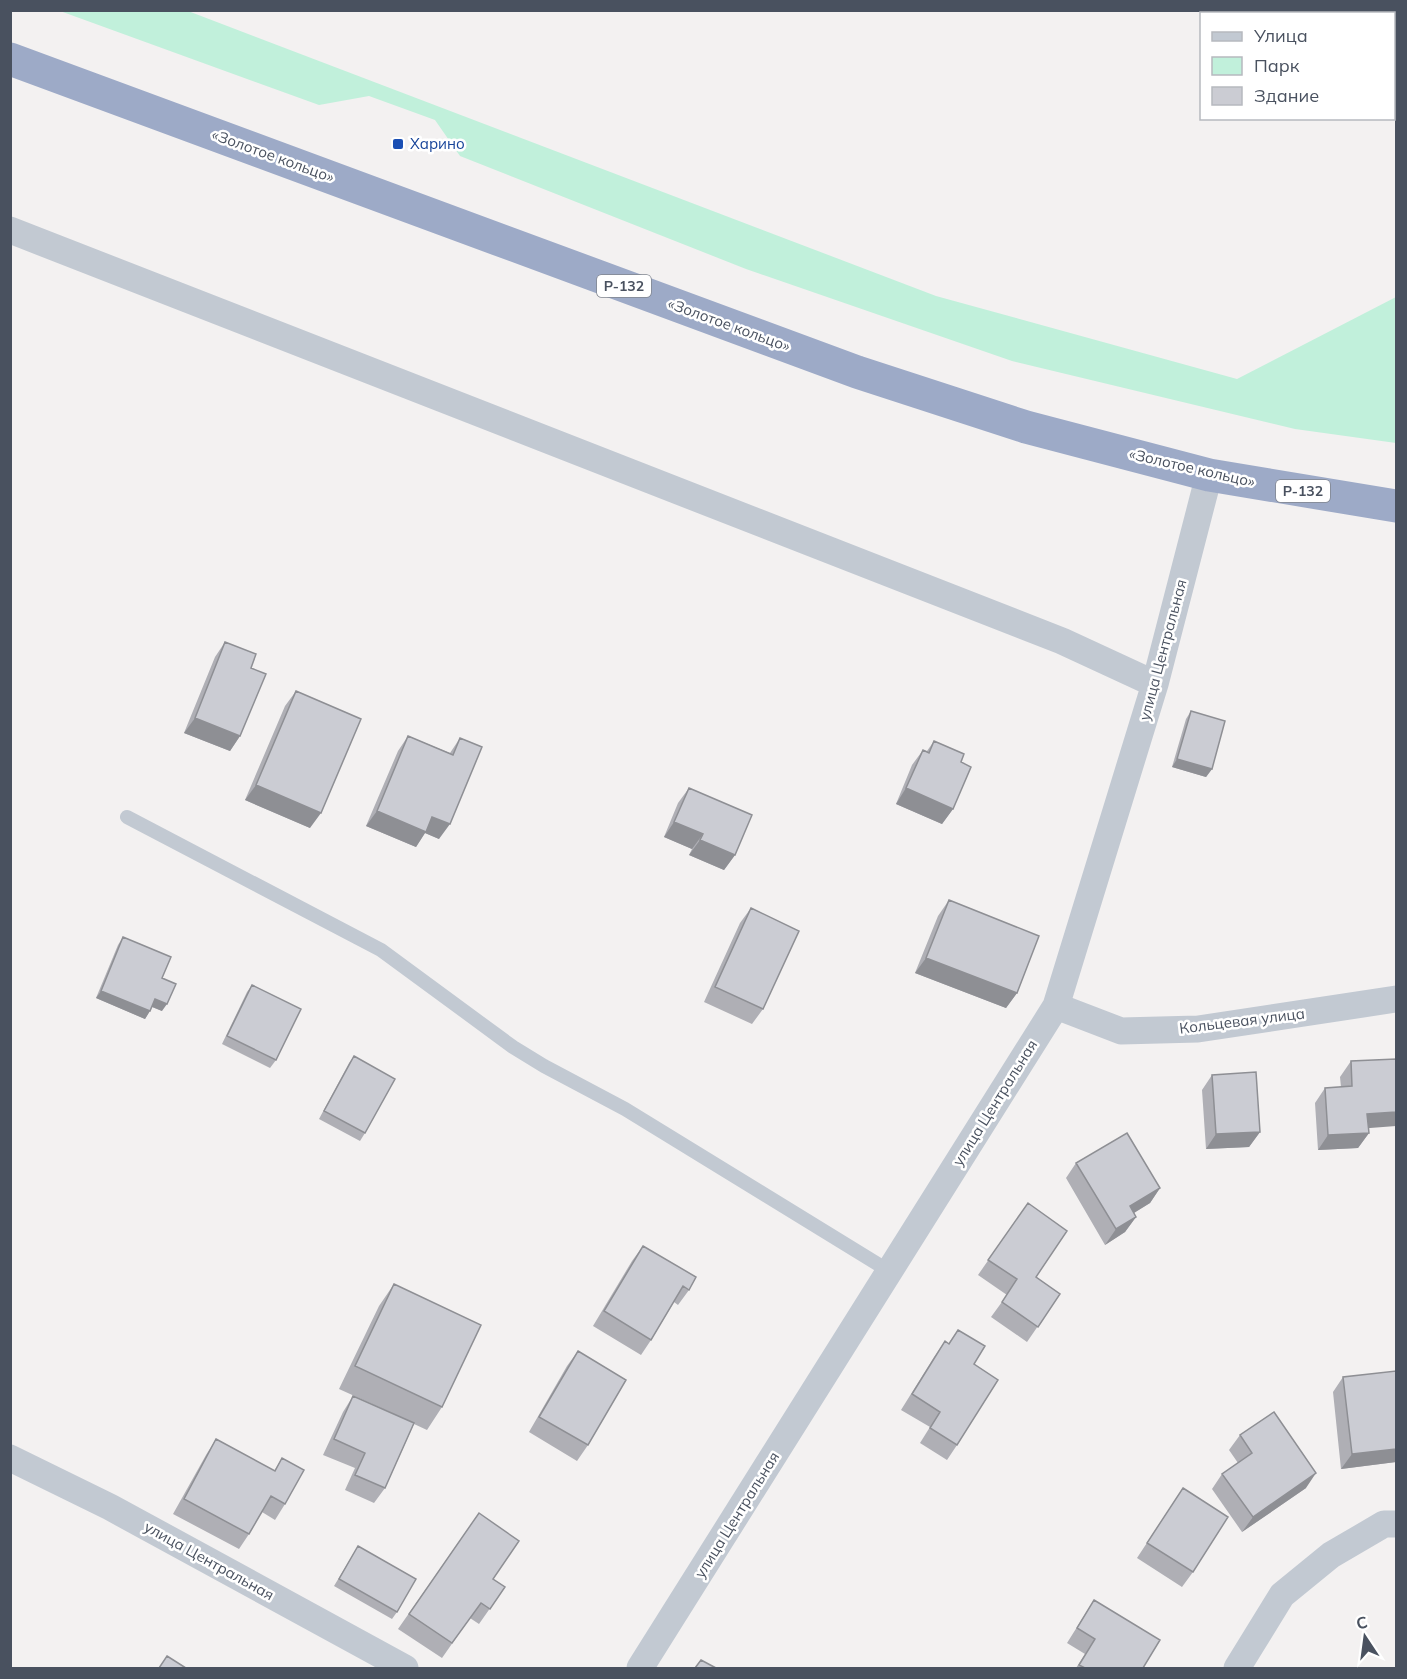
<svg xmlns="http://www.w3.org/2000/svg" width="1407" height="1679" font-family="Mulish,sans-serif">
<rect width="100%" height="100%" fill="#f3f1f1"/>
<path fill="#c1f0db" d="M 60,11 L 188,11 L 936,296 L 1237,379 L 1396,297 L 1396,443 L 1295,429 L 1012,361 L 746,269 L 460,156 L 435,120 L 369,96 L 319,105 Z"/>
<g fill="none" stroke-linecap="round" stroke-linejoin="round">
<path stroke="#c2c9d2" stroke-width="14" d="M 127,817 L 381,950 L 513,1047 L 544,1066 L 625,1109 L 889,1271"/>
<path stroke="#c2c9d2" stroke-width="27" d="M 10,230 L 1062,641 L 1155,684
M 1056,1006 L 1121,1031 L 1198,1029 L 1396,999
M 10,1458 L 110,1507 L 405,1668
M 640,1668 L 1056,1006 L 1155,684 L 1209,475
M 1237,1668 L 1282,1595 L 1331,1555 L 1384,1524 L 1396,1524"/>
<path stroke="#9daac7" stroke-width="33" d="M 10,59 L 857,372 L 1026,427 L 1209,475 L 1396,506"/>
</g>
<path fill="#afafb5" d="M 225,642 L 251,668 L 240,736 L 230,751 L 184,733 L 215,657 Z
M 296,691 L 310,828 L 245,800 L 285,706 Z
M 1191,711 L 1212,769 L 1206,777 L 1172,767 L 1186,719 Z
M 408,736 L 450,753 L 460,738 L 439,839 L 425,833 L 416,847 L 366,826 L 398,751 Z
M 934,741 L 961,762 L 953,809 L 942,824 L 896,804 L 912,765 L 923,750 L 927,751 Z
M 689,788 L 735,855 L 724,870 L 689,855 L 692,849 L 664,837 L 678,803 Z
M 949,900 L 1017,993 L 1006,1008 L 915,973 L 938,916 Z
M 751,908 L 763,1009 L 752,1024 L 704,1002 L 740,923 Z
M 123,937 L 162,978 L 162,1011 L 152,1007 L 145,1019 L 96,998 L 118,945 Z
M 252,985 L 276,1060 L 270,1068 L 222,1044 L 247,992 Z
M 354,1056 L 365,1133 L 360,1141 L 319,1119 L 349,1063 Z
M 1351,1061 L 1368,1128 L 1369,1133 L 1358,1148 L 1318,1150 L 1315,1103 L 1325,1088 L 1341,1087 L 1340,1077 Z
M 1212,1075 L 1260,1132 L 1249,1147 L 1206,1149 L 1202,1090 Z
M 1076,1163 L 1160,1188 L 1150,1203 L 1134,1213 L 1136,1217 L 1125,1232 L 1105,1245 L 1066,1178 Z
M 1028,1203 L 1036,1277 L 1060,1294 L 1027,1342 L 991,1317 L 1007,1295 L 978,1275 Z
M 643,1246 L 689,1290 L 678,1305 L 674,1302 L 651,1340 L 641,1355 L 593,1326 L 632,1261 Z
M 394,1284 L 442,1407 L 427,1430 L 414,1424 L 385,1488 L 374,1503 L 345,1490 L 355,1468 L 323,1455 L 343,1412 L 353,1396 L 401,1417 L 339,1389 L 379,1306 Z
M 958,1330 L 974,1364 L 957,1445 L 947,1460 L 920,1443 L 930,1427 L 901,1410 L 934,1357 L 945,1341 L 948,1344 Z
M 578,1351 L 588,1445 L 577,1461 L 529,1432 L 567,1366 Z
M 1343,1377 L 1396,1462 L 1341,1469 L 1333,1392 Z
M 1240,1435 L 1306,1488 L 1242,1532 L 1212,1489 L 1222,1474 L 1238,1463 L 1229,1450 Z
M 216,1439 L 274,1471 L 282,1458 L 285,1504 L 275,1520 L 262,1512 L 249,1534 L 239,1549 L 173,1514 L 206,1455 Z
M 1183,1488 L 1193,1572 L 1182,1587 L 1137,1558 Z
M 479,1513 L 493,1579 L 505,1587 L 479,1624 L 470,1618 L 442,1658 L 398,1629 Z
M 358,1546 L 397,1612 L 392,1619 L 334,1586 Z
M 1094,1600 L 1143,1668 L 1076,1668 L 1085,1654 L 1067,1643 Z"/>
<path fill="#8e8f94" d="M 195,718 L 240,736 L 230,751 L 184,733 Z
M 1177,759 L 1212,769 L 1206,777 L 1172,767 Z
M 256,785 L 321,813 L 310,828 L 245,800 Z
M 906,788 L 953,809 L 942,824 L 896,804 Z
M 377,811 L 432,817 L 450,824 L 439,839 L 425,833 L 416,847 L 366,826 Z
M 674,822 L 703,834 L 692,849 L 664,837 Z
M 700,840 L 735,855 L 724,870 L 689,855 Z
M 926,958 L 1017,993 L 1006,1008 L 915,973 Z
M 101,991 L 150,1011 L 145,1019 L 96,998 Z
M 155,999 L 167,1004 L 162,1011 L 150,1006 Z
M 1396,1112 L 1396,1126 L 1357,1129 L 1367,1114 Z
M 1260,1132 L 1249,1147 L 1206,1149 L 1216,1134 Z
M 1369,1133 L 1358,1148 L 1318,1150 L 1328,1135 Z
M 1160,1188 L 1150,1203 L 1119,1222 L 1130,1206 Z
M 1136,1217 L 1125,1232 L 1105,1245 L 1116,1229 Z
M 1396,1449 L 1396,1462 L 1341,1469 L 1352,1454 Z
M 1316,1473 L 1306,1488 L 1242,1532 L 1253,1517 Z"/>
<path fill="#cbccd3" stroke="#8e8f94" stroke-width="1.5" d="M 225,642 L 256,654 L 251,668 L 266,674 L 240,736 L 195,718 Z
M 296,691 L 361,719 L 321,813 L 256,785 Z
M 1191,711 L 1225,721 L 1212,769 L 1177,759 Z
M 408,736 L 453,755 L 460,738 L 482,747 L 450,824 L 432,817 L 426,832 L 377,811 Z
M 934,741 L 964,754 L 961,762 L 971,767 L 953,809 L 906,788 L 923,750 L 929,753 Z
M 689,788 L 752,815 L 735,855 L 700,840 L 703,834 L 674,822 Z
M 949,900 L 1039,936 L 1017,993 L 926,958 Z
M 751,908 L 799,931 L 763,1009 L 715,987 Z
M 123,937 L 171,957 L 162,978 L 176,984 L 167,1004 L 155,999 L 150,1011 L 101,991 Z
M 252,985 L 301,1009 L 276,1060 L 227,1036 Z
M 354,1056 L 395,1079 L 365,1133 L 324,1111 Z
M 1396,1059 L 1396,1112 L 1367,1114 L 1369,1133 L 1328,1135 L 1325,1088 L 1352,1086 L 1351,1061 Z
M 1256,1072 L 1260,1132 L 1216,1134 L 1212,1075 Z
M 1127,1133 L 1160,1188 L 1130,1206 L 1136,1217 L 1116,1229 L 1076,1163 Z
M 1028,1203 L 1067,1231 L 1036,1277 L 1060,1294 L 1038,1327 L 1002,1302 L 1017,1279 L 988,1260 Z
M 643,1246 L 696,1277 L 689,1290 L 683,1286 L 651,1340 L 604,1311 Z
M 394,1284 L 481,1325 L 442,1407 L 355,1366 Z
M 958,1330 L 985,1346 L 974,1364 L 998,1380 L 957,1445 L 930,1428 L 940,1412 L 912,1394 L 945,1341 L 949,1344 Z
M 578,1351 L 626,1380 L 588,1445 L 539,1417 Z
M 1396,1371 L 1396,1449 L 1352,1454 L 1343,1377 Z
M 353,1396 L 414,1423 L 385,1488 L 355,1475 L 365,1453 L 334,1439 Z
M 1274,1412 L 1316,1473 L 1253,1517 L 1222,1474 L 1252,1453 L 1240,1435 Z
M 216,1439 L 275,1471 L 282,1458 L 304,1470 L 285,1504 L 271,1496 L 249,1534 L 184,1499 Z
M 1183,1488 L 1228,1517 L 1193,1572 L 1147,1543 Z
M 479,1513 L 519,1541 L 493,1579 L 505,1587 L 490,1609 L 481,1603 L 452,1643 L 409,1614 Z
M 358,1546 L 416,1579 L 397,1612 L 339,1579 Z
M 1094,1600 L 1160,1640 L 1143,1668 L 1085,1668 L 1079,1665 L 1095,1639 L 1077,1628 Z
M 167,1656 L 186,1668 L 159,1668 Z
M 701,1660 L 716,1668 L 695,1668 Z"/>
<rect fill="#1a4fb4" stroke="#fff" stroke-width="2" x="392" y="138" width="12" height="12" rx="3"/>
<g text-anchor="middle" stroke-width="5" stroke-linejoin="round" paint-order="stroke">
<g fill="#fff" stroke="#80858f" stroke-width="1.5">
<rect x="597" y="275" width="54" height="22" rx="4.5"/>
<rect x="1276" y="480" width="54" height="22" rx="4.5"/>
</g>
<g font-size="14" font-weight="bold" fill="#49515f">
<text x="624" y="291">Р-132</text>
<text x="1303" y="496">Р-132</text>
</g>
<g font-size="15" fill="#164399" stroke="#fff" text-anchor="start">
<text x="410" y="149">Харино</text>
</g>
<g font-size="15" fill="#49515f" stroke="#fff">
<text transform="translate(273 156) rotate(20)" y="5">«Золотое кольцо»</text>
<text transform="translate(729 325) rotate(20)" y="5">«Золотое кольцо»</text>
<text transform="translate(1192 468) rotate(13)" y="5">«Золотое кольцо»</text>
<text transform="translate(1163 650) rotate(-75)" y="5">улица Центральная</text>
<text transform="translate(1242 1021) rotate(-7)" y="5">Кольцевая улица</text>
<text transform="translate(995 1103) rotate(-58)" y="5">улица Центральная</text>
<text transform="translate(737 1515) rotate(-58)" y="5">улица Центральная</text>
<text transform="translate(209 1561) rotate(29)" y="5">улица Центральная</text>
</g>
</g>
<rect width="1407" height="1679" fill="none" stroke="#49515f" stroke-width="24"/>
<rect x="1200" y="12" width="195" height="108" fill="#ffffff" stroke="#b6b9bf" stroke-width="1.5"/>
<rect x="1212" y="32" width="30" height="9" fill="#c2c9d2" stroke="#b6b9bf" stroke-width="1.5"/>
<text x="1254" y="42" font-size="18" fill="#49515f">Улица</text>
<rect x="1212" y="57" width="30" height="18" fill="#c1f0db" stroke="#b6b9bf" stroke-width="1.5"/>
<text x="1254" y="72" font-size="18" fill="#49515f">Парк</text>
<rect x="1212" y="87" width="30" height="18" fill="#cbccd3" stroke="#b6b9bf" stroke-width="1.5"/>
<text x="1254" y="102" font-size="18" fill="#49515f">Здание</text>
<g transform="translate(1365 1637) rotate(347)" stroke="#ffffff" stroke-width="4.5" paint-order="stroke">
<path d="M0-4.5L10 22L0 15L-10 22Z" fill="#49515f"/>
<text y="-9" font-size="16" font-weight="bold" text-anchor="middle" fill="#49515f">С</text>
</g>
</svg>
